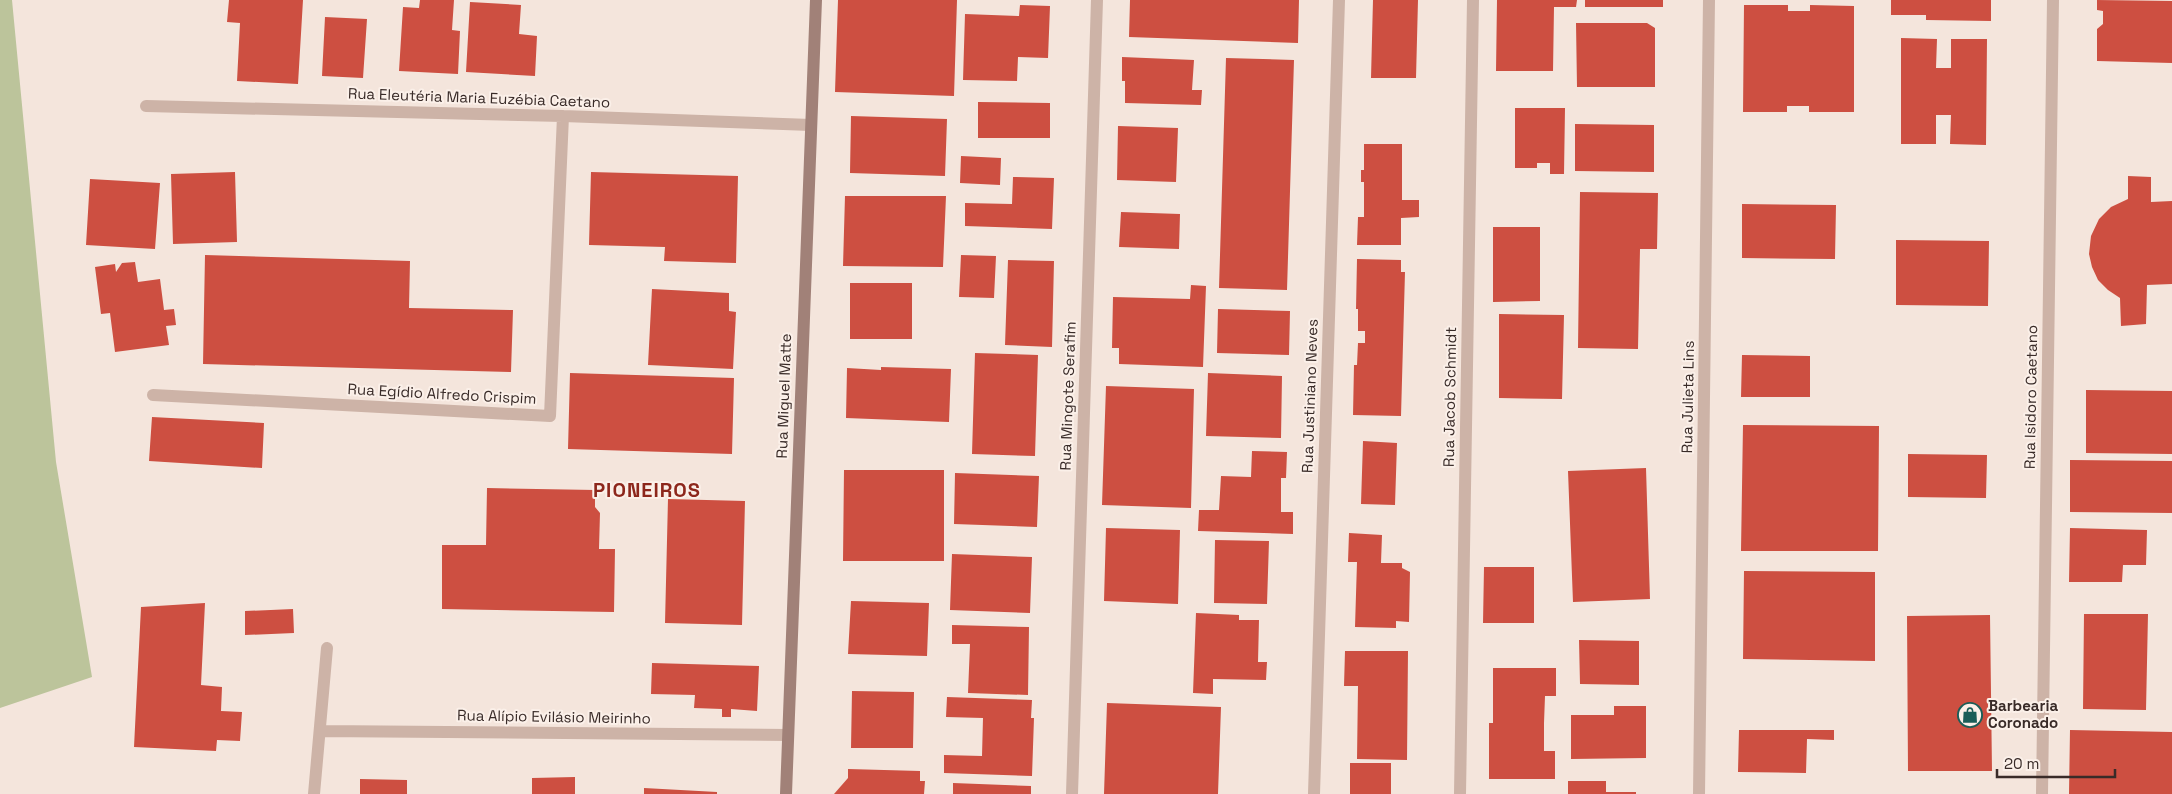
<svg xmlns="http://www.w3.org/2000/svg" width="2172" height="794" font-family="'Space Grotesk',sans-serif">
<rect width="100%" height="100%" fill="#f4e5dc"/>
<path fill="#bcc49b" d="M 0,0 L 12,0 L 56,462 L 92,677 L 0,708 Z"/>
<path fill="#cd4f41" d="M 229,0 L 303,0 L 298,84 L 237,81 L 240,23 L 227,22 Z
M 420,0 L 454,0 L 452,30 L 460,31 L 458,74 L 399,71 L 403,7 L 419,8 Z
M 838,0 L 957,0 L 954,96 L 835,92 Z
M 1130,0 L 1299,0 L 1298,43 L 1129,37 Z
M 1373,0 L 1418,0 L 1416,78 L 1371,78 Z
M 1497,0 L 1577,0 L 1576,7 L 1554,7 L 1553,71 L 1496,71 Z
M 1585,0 L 1663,0 L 1663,7 L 1585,7 Z
M 1891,0 L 1991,0 L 1991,21 L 1926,20 L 1926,15 L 1891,15 Z
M 2097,0 L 2172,1 L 2172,63 L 2097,61 L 2097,29 L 2103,24 L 2103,11 L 2097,10 Z
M 470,2 L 521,5 L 519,34 L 537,36 L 535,76 L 466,72 Z
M 1020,5 L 1050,6 L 1048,58 L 1018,57 L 1017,81 L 963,80 L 965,14 L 1019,16 Z
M 1744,5 L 1788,5 L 1788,11 L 1810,11 L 1810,5 L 1854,6 L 1854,112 L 1809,112 L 1809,106 L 1787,106 L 1787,112 L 1743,112 Z
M 325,17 L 367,19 L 363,78 L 322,76 Z
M 1576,23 L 1647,23 L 1655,28 L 1655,87 L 1577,87 Z
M 1901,38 L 1937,39 L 1936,68 L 1951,68 L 1951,39 L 1987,39 L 1986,145 L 1950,144 L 1951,115 L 1936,115 L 1936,144 L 1901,144 Z
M 1122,57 L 1194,60 L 1192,90 L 1202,90 L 1201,105 L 1125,103 L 1125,81 L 1122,81 Z
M 1226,58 L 1294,60 L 1287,290 L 1219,288 Z
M 978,102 L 1050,103 L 1050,138 L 978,138 Z
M 1515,108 L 1565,108 L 1564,174 L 1550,174 L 1550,163 L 1537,163 L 1537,168 L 1515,168 Z
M 851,116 L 947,119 L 945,176 L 850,173 Z
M 1575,124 L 1654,125 L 1654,172 L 1575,171 Z
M 1118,126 L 1178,128 L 1176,182 L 1117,180 Z
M 1364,144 L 1402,144 L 1402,200 L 1419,200 L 1419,217 L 1401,218 L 1401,245 L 1357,245 L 1358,217 L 1364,217 L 1364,182 L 1361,182 L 1361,170 L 1364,170 Z
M 961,156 L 1001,158 L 1000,185 L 960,183 Z
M 235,172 L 237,242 L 173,244 L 171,174 Z
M 591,172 L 738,176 L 736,263 L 664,261 L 665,247 L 589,245 Z
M 2128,176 L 2151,177 L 2151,202 L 2172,201 L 2172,284 L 2147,285 L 2146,324 L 2121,326 L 2120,298 L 2108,290 L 2098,280 L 2092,267 L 2089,254 L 2091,236 L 2099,219 L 2111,207 L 2128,199 Z
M 1013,177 L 1054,178 L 1052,229 L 965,226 L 965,203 L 1012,204 Z
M 90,179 L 160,183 L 155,249 L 86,245 Z
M 1580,192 L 1658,193 L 1657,249 L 1640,249 L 1638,349 L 1578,348 Z
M 845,196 L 946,196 L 943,267 L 843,266 Z
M 1742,204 L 1836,205 L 1835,259 L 1742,258 Z
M 1121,212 L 1180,214 L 1179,249 L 1119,247 Z
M 1493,227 L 1540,227 L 1540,301 L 1493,302 Z
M 1896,240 L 1989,241 L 1988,306 L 1896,305 Z
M 205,255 L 410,261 L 409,308 L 513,310 L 511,372 L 203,364 Z
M 961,255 L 996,256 L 994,298 L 959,297 Z
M 1357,259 L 1401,260 L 1401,272 L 1405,272 L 1401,416 L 1353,415 L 1354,365 L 1357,365 L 1358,343 L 1365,343 L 1365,331 L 1358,331 L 1358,309 L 1356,309 Z
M 1008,260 L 1054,261 L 1052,347 L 1005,345 Z
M 135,262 L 138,282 L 160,279 L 164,310 L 174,309 L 176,325 L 166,326 L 169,345 L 115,352 L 110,313 L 101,314 L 95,267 L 115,264 L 116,272 L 122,263 Z
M 850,283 L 912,283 L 912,339 L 850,339 Z
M 1191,285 L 1206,286 L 1203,367 L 1119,364 L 1119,348 L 1112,348 L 1113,297 L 1190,299 Z
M 652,289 L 729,293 L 729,311 L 736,312 L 733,369 L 648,365 Z
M 1218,309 L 1290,311 L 1289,355 L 1217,353 Z
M 1499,314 L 1564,315 L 1562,399 L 1499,398 Z
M 975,353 L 1038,355 L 1035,456 L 972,454 Z
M 1742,355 L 1810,356 L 1810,397 L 1741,397 Z
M 881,367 L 951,369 L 949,422 L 846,418 L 847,368 L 881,370 Z
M 570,373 L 734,378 L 732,454 L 568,449 Z
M 1208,373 L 1282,376 L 1281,438 L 1206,436 Z
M 1106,386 L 1194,389 L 1191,508 L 1102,505 Z
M 2086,390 L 2172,391 L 2172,454 L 2086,453 Z
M 152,417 L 264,423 L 262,468 L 149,461 Z
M 1743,425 L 1879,426 L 1878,551 L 1741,551 Z
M 1363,441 L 1397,443 L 1395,505 L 1361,504 Z
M 1252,451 L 1287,452 L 1286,478 L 1281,478 L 1281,512 L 1293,512 L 1293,534 L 1198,531 L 1199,510 L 1219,510 L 1221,476 L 1251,477 Z
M 1908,454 L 1987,455 L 1986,498 L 1908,497 Z
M 2070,460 L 2172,461 L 2172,513 L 2070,512 Z
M 1646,468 L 1650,599 L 1573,602 L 1568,471 Z
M 844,470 L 944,470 L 944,561 L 843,561 Z
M 955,473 L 1039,476 L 1037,527 L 954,524 Z
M 487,488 L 595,490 L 595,507 L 600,513 L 599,549 L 615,549 L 614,612 L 442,609 L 442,545 L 486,545 Z
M 668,499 L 745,501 L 742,625 L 665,623 Z
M 1106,528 L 1180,530 L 1178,604 L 1104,601 Z
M 2070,528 L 2147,530 L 2146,565 L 2123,565 L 2122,582 L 2069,582 Z
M 1349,533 L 1382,535 L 1381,563 L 1402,563 L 1402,568 L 1410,572 L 1409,622 L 1396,621 L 1396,628 L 1355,627 L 1357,562 L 1348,562 Z
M 1215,540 L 1269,541 L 1267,604 L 1214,603 Z
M 952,554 L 1032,557 L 1030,613 L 950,610 Z
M 1484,567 L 1534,567 L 1534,623 L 1483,623 Z
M 1744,571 L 1875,572 L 1875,661 L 1743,659 Z
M 851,601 L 929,603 L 927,656 L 848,654 Z
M 205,603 L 201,685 L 222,687 L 221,711 L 242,712 L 240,741 L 217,740 L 216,751 L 134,747 L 141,607 Z
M 293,609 L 294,633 L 245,635 L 245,611 Z
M 1196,613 L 1239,615 L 1239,620 L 1259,620 L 1258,662 L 1267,662 L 1266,680 L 1213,679 L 1213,694 L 1193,693 Z
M 2084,614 L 2148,614 L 2146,710 L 2083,709 Z
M 1990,615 L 1992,771 L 1908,771 L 1907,616 Z
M 952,625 L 1029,627 L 1028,695 L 968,693 L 970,644 L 952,644 Z
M 1579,640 L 1639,641 L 1639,685 L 1580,684 Z
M 1345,651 L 1408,651 L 1407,760 L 1357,759 L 1358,686 L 1344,686 Z
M 652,663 L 759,666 L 757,711 L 731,709 L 731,717 L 722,717 L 722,709 L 694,708 L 695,695 L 651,694 Z
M 1493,668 L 1556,668 L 1556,696 L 1545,696 L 1544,723 L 1544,751 L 1555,751 L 1555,779 L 1489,779 L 1489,723 L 1493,723 Z
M 852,691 L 914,692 L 913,748 L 851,748 Z
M 947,697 L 1032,700 L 1031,718 L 1034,718 L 1032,776 L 944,773 L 944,755 L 982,756 L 983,718 L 946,717 Z
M 1107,703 L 1221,707 L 1218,794 L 1104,794 Z
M 1614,706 L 1646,706 L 1646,758 L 1571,759 L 1571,715 L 1614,715 Z
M 1739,730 L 1834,730 L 1834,740 L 1807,739 L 1806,773 L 1738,772 Z
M 2070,730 L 2172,732 L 2172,794 L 2069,794 Z
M 1350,763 L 1391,763 L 1391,794 L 1350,794 Z
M 848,769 L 920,771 L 920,781 L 925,781 L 924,794 L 834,794 L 848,778 Z
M 575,777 L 575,794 L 532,794 L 532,778 Z
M 360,779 L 407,780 L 407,794 L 360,794 Z
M 1568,781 L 1606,781 L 1606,792 L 1636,792 L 1636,794 L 1568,794 Z
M 953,783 L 1031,786 L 1031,794 L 953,794 Z
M 644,788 L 717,792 L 717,794 L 644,794 Z"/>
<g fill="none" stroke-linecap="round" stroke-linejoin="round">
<path stroke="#cdb3a7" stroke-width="12" d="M 146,106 L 563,116 L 811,125
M 153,395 L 550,416 L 563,116
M 320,731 L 788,735
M 314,794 L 327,648
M 1072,794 L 1097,0
M 1314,794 L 1339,0
M 1460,794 L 1473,0
M 1699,794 L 1709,0
M 2042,794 L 2053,0"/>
<path stroke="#a18178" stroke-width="12" d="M 786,794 L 816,0"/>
</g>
<defs>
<symbol id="shop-ring" viewBox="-11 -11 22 22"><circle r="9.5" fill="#fbf0e9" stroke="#1b5d58" stroke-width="1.5"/><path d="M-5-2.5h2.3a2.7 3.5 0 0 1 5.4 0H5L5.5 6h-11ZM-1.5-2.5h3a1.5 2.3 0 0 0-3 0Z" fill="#1b5d58"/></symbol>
</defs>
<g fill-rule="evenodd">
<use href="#shop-ring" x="1956" y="701" width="28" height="28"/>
</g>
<g text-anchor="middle" stroke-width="4" stroke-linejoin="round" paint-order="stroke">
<g font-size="15" fill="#392b28" stroke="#fbf0e9">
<text transform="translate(479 98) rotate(2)" y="5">Rua Eleutéria Maria Euzébia Caetano</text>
<text transform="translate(442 394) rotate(3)" y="5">Rua Egídio Alfredo Crispim</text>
<text transform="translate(784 396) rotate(-88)" y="5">Rua Miguel Matte</text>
<text transform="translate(1068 396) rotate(-88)" y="5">Rua Mingote Serafim</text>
<text transform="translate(1310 396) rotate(-88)" y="5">Rua Justiniano Neves</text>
<text transform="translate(1450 397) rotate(-89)" y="5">Rua Jacob Schmidt</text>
<text transform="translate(1688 397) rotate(-89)" y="5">Rua Julieta Lins</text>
<text transform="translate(2031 397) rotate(-89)" y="5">Rua Isidoro Caetano</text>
<text transform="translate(554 717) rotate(1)" y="5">Rua Alípio Evilásio Meirinho</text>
</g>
<g font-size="15" font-weight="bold" fill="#392b28" stroke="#fbf0e9" text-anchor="start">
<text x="1988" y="711">Barbearia<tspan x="1988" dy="17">Coronado</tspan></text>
</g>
<g font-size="20" font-weight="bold" letter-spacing="1" fill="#8d271c" stroke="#fbf0e9">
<text x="647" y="497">PIONEIROS</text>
</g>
</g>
<path d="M1997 769v8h118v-8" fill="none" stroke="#392b28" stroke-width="2.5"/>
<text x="2004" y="769" font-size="15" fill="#392b28" stroke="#fbf0e9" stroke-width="4" paint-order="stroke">20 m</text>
</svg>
